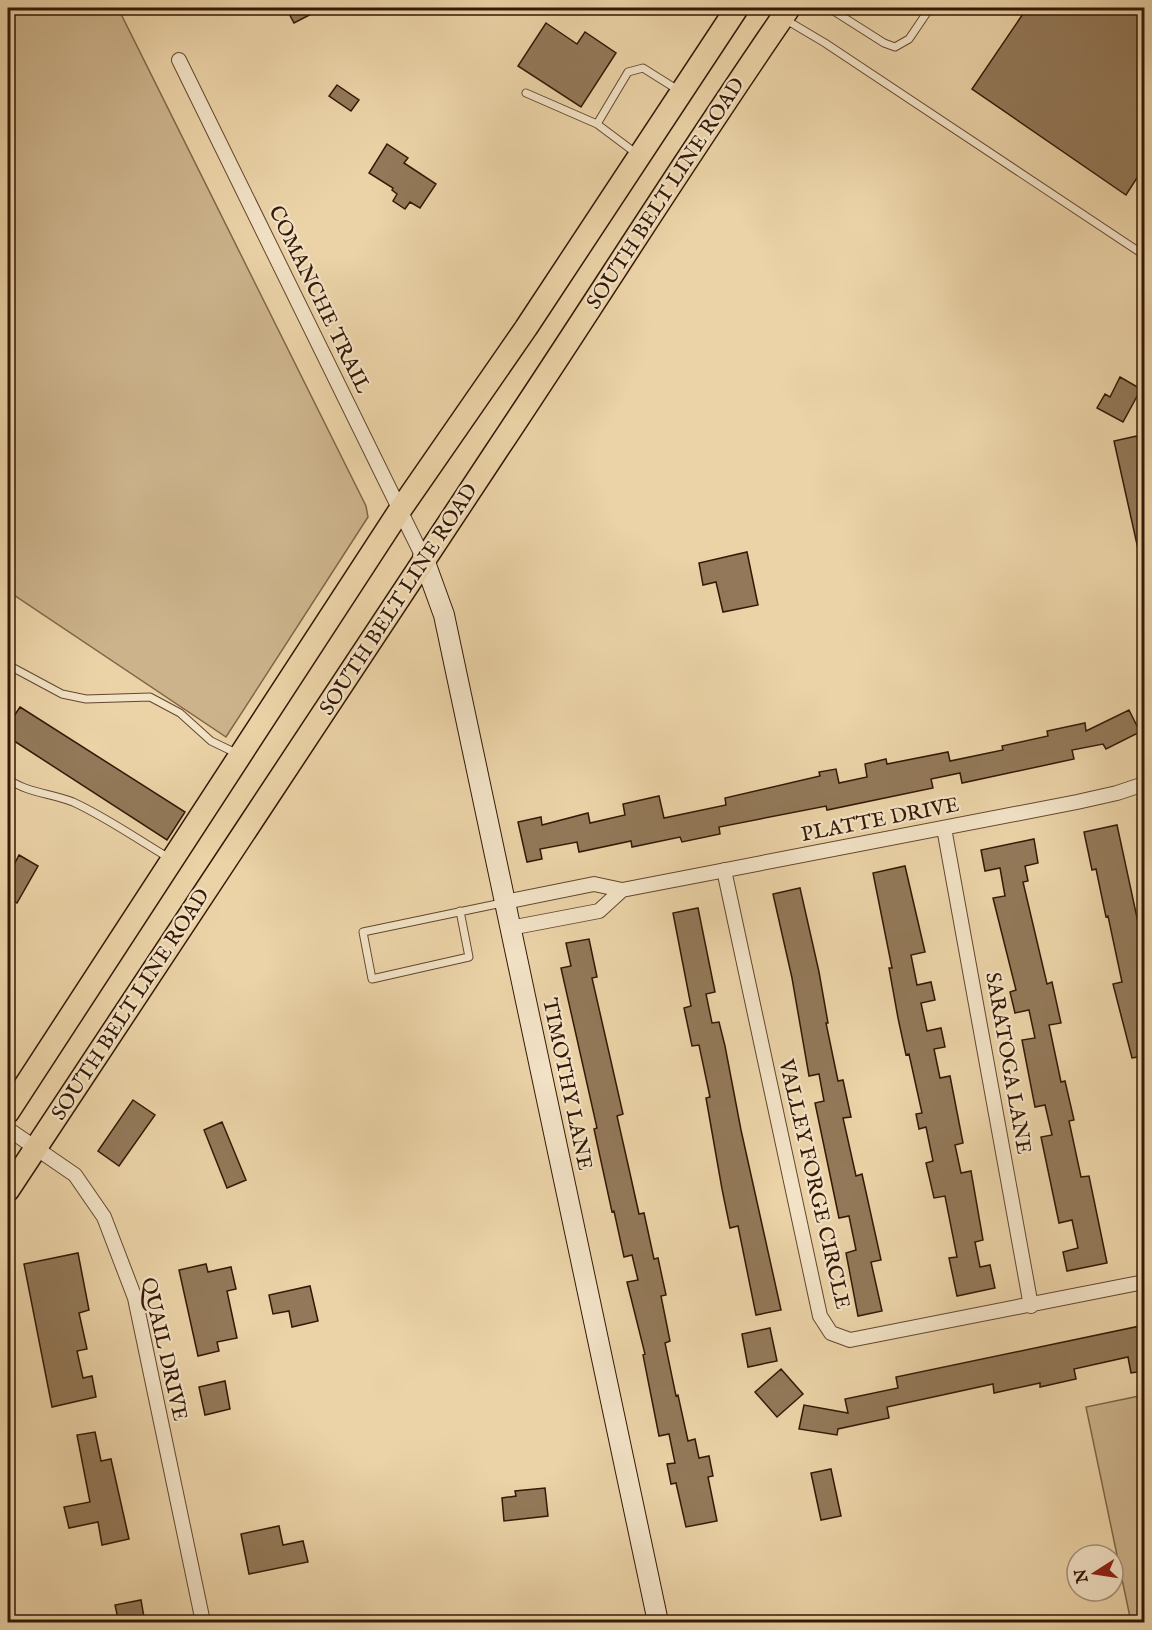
<svg xmlns="http://www.w3.org/2000/svg" width="1152" height="1630" font-family="'IM FELL English',serif">
<rect width="100%" height="100%" fill="#ebd3a7"/>
<filter id="stains"><feTurbulence type="fractalNoise" baseFrequency=".00333" numOctaves="4"/><feColorMatrix values="0 0 0 0 .2 0 0 0 0 .09 0 0 0 0 .02 0 0 0 .5 -.17"/></filter>
<radialGradient id="worn" r=".72"><stop offset=".6" stop-color="#630" stop-opacity="0"/><stop offset="1" stop-color="#630" stop-opacity=".3"/></radialGradient>
<path fill="#ccb38b" stroke="#806648" stroke-width="1.5" d="M 8,8 L 118,8 L 366,506 L 368,517 L 226,737 L 8,591 Z
M 1144,1395 L 1144,1622 L 1131,1622 L 1086,1407 Z"/>
<path fill="#937959" stroke="#341805" stroke-width="1.5" d="M 286,8 L 323,8 L 294,23 Z
M 1027,8 L 1144,8 L 1144,167 L 1126,195 L 972,89 Z
M 546,23 L 577,44 L 585,32 L 616,53 L 581,107 L 518,66 Z
M 337,85 L 359,100 L 351,111 L 329,96 Z
M 387,144 L 408,158 L 404,163 L 436,184 L 420,208 L 410,202 L 405,209 L 393,201 L 397,194 L 392,190 L 393,188 L 369,173 Z
M 1120,377 L 1141,389 L 1123,422 L 1097,408 L 1105,394 L 1110,397 Z
M 1137,436 L 1144,470 L 1144,548 L 1138,549 L 1114,441 Z
M 747,552 L 758,605 L 723,612 L 716,582 L 703,585 L 699,563 Z
M 20,707 L 185,812 L 167,840 L 8,737 L 8,725 Z
M 1129,710 L 1140,732 L 1106,749 L 1103,744 L 1072,750 L 1074,759 L 962,783 L 960,773 L 931,779 L 933,788 L 827,810 L 826,806 L 719,827 L 720,834 L 682,842 L 680,837 L 632,847 L 631,841 L 579,852 L 577,842 L 540,849 L 542,859 L 527,862 L 518,822 L 541,817 L 542,825 L 588,813 L 590,823 L 625,815 L 623,804 L 659,796 L 664,818 L 726,805 L 725,798 L 820,776 L 819,772 L 836,769 L 839,783 L 867,777 L 865,764 L 886,759 L 887,764 L 948,752 L 950,761 L 1003,750 L 1002,746 L 1048,736 L 1047,731 L 1085,723 L 1086,731 Z
M 1117,825 L 1144,950 L 1144,1056 L 1132,1058 L 1113,984 L 1122,982 L 1108,916 L 1106,917 L 1096,869 L 1092,870 L 1084,832 Z
M 1034,839 L 1038,863 L 1025,866 L 1028,881 L 1023,882 L 1047,984 L 1052,982 L 1061,1023 L 1049,1025 L 1061,1082 L 1065,1081 L 1074,1120 L 1069,1121 L 1081,1177 L 1089,1176 L 1107,1263 L 1067,1271 L 1063,1252 L 1078,1248 L 1072,1220 L 1059,1223 L 1041,1137 L 1052,1135 L 1045,1105 L 1035,1107 L 1022,1040 L 1035,1038 L 1029,1010 L 1015,1013 L 1010,992 L 1016,990 L 993,898 L 1005,896 L 1000,868 L 985,871 L 981,850 Z
M 19,855 L 38,866 L 17,903 L 8,897 L 8,876 Z
M 905,866 L 925,952 L 911,955 L 917,985 L 931,982 L 935,1000 L 921,1003 L 927,1031 L 941,1028 L 945,1047 L 934,1049 L 940,1078 L 950,1076 L 963,1143 L 955,1145 L 961,1173 L 971,1171 L 983,1240 L 975,1242 L 980,1267 L 990,1265 L 995,1288 L 957,1296 L 949,1258 L 957,1257 L 945,1196 L 934,1198 L 926,1163 L 933,1161 L 926,1127 L 919,1129 L 916,1114 L 922,1113 L 909,1054 L 906,1055 L 898,1018 L 889,968 L 892,968 L 873,873 Z
M 800,888 L 819,972 L 828,1023 L 826,1023 L 838,1081 L 843,1080 L 851,1117 L 843,1118 L 856,1176 L 862,1174 L 881,1260 L 871,1262 L 882,1311 L 858,1316 L 846,1253 L 856,1250 L 849,1216 L 839,1218 L 815,1103 L 824,1101 L 819,1074 L 809,1076 L 792,978 L 773,894 Z
M 698,908 L 715,992 L 706,994 L 712,1023 L 719,1022 L 725,1046 L 741,1130 L 781,1310 L 756,1315 L 738,1226 L 730,1228 L 722,1189 L 706,1098 L 710,1097 L 699,1045 L 692,1046 L 684,1008 L 691,1006 L 673,913 Z
M 589,939 L 597,977 L 592,978 L 623,1114 L 617,1116 L 629,1169 L 639,1214 L 644,1213 L 654,1259 L 658,1258 L 666,1295 L 661,1296 L 670,1341 L 665,1343 L 676,1396 L 678,1395 L 688,1441 L 695,1439 L 699,1458 L 709,1456 L 713,1476 L 708,1477 L 717,1521 L 686,1527 L 676,1483 L 671,1484 L 667,1464 L 675,1463 L 669,1434 L 659,1436 L 643,1355 L 645,1354 L 627,1282 L 638,1280 L 632,1255 L 624,1257 L 614,1211 L 612,1212 L 594,1129 L 597,1128 L 561,968 L 571,966 L 566,943 Z
M 133,1100 L 155,1115 L 119,1166 L 98,1151 Z
M 222,1122 L 246,1180 L 227,1188 L 204,1130 Z
M 78,1253 L 89,1310 L 79,1313 L 87,1349 L 77,1351 L 83,1378 L 92,1376 L 96,1397 L 52,1407 L 24,1264 Z
M 206,1264 L 208,1272 L 231,1267 L 236,1289 L 227,1291 L 237,1338 L 217,1342 L 219,1351 L 198,1356 L 179,1270 Z
M 310,1286 L 318,1321 L 292,1327 L 289,1311 L 273,1314 L 269,1295 Z
M 1140,1326 L 1144,1346 L 1144,1371 L 1131,1373 L 1128,1357 L 1074,1369 L 1076,1379 L 1040,1387 L 1040,1383 L 994,1393 L 993,1384 L 887,1407 L 889,1418 L 838,1429 L 837,1435 L 799,1429 L 804,1405 L 848,1413 L 845,1399 L 898,1388 L 896,1377 Z
M 770,1328 L 777,1361 L 748,1367 L 742,1334 Z
M 781,1369 L 803,1394 L 777,1417 L 755,1392 Z
M 225,1381 L 230,1409 L 205,1415 L 199,1387 Z
M 95,1432 L 101,1461 L 111,1459 L 129,1539 L 102,1545 L 98,1522 L 69,1528 L 64,1507 L 90,1502 L 77,1435 Z
M 831,1469 L 841,1516 L 821,1520 L 811,1473 Z
M 545,1488 L 548,1516 L 504,1521 L 502,1498 L 516,1496 L 515,1491 Z
M 279,1526 L 283,1545 L 303,1541 L 308,1562 L 249,1574 L 241,1534 Z
M 141,1600 L 145,1623 L 119,1623 L 115,1605 Z"/>
<g fill="none" stroke-linecap="round" stroke-linejoin="round">
<defs>
<path id="lane" d="M 766,8 L 825,43 L 1144,255
M 829,8 L 884,43 L 895,47 L 909,39 L 930,8
M 526,93 L 597,124 L 637,154
M 597,124 L 628,72 L 643,68 L 678,90
M 8,665 L 62,694 L 86,699 L 150,697 L 180,713 L 211,741 L 238,754
M 8,779 C 27,793 51,793 73,802 C 106,817 137,839 169,858
M 460,911 L 469,957 L 372,979 L 363,932 L 502,903"/>
<path id="street" d="M 179,60 L 423,557
M 944,828 L 1031,1306
M 724,870 L 820,1316 L 831,1333 L 850,1340 L 1144,1282
M 505,902 L 594,884 L 622,890 L 1077,802 L 1117,793 L 1144,784
M 510,928 L 599,911 L 622,890
M 8,1129 L 75,1175 L 104,1217 L 135,1298 L 203,1622"/>
<path id="secondary" d="M 423,557 L 444,615 L 658,1622"/>
<path id="primary" d="M 8,1112 L 400,510 L 526,328 L 737,8
M 8,1190 C 172,945 331,698 495,453 C 594,305 688,154 789,8"/>
</defs>
<use href="#lane" stroke="#62472e" stroke-width="9"/>
<use href="#street" stroke="#62472e" stroke-width="16"/>
<use href="#secondary" stroke="#341805" stroke-width="22"/>
<use href="#primary" stroke="#341805" stroke-width="25"/>
<use href="#lane" stroke="#f2e2c6" stroke-width="7"/>
<use href="#street" stroke="#f2e2c6" stroke-width="14"/>
<use href="#secondary" stroke="#f2e2c6" stroke-width="20"/>
<use href="#primary" stroke="#ebd3a7" stroke-width="22"/>
</g>
<g text-anchor="middle" stroke-width="4.5" stroke-linejoin="round" paint-order="stroke">
<g font-size="21" fill="#341805" stroke="#f2e2c6">
<text transform="translate(665 193) rotate(-57)" y="7">SOUTH BELT LINE ROAD</text>
<text transform="translate(320 299) rotate(64)" y="7">COMANCHE TRAIL</text>
<text transform="translate(398 599) rotate(-57)" y="7">SOUTH BELT LINE ROAD</text>
<text transform="translate(880 819) rotate(-11)" y="7">PLATTE DRIVE</text>
<text transform="translate(130 1004) rotate(-57)" y="7">SOUTH BELT LINE ROAD</text>
<text transform="translate(1009 1063) rotate(80)" y="7">SARATOGA LANE</text>
<text transform="translate(568 1084) rotate(78)" y="7">TIMOTHY LANE</text>
<text transform="translate(815 1184) rotate(77)" y="7">VALLEY FORGE CIRCLE</text>
<text transform="translate(165 1349) rotate(77)" y="7">QUAIL DRIVE</text>
</g>
</g>
<rect width="1152" height="1630" fill="none" stroke="#ebd3a7" stroke-width="30"/>
<rect x="9" y="9" width="1134" height="1612" fill="none" stroke="#341805" stroke-width="3"/>
<rect x="15" y="15" width="1122" height="1600" fill="none" stroke="#341805" stroke-width="1.5"/>
<g transform="translate(1095 1573) rotate(258)"><circle r="28" fill="#f2e2c6" stroke="#a69179" stroke-width="1.5"/>
<path d="M0-4.5L10 22L0 15L-10 22Z" fill="#8f2418"/>
<text y="-9" font-size="16" font-weight="bold" text-anchor="middle" fill="#341805">N</text>
</g>
<rect width="100%" height="100%" filter="url(#stains)"/>
<rect width="100%" height="100%" fill="url(#worn)"/>
</svg>
